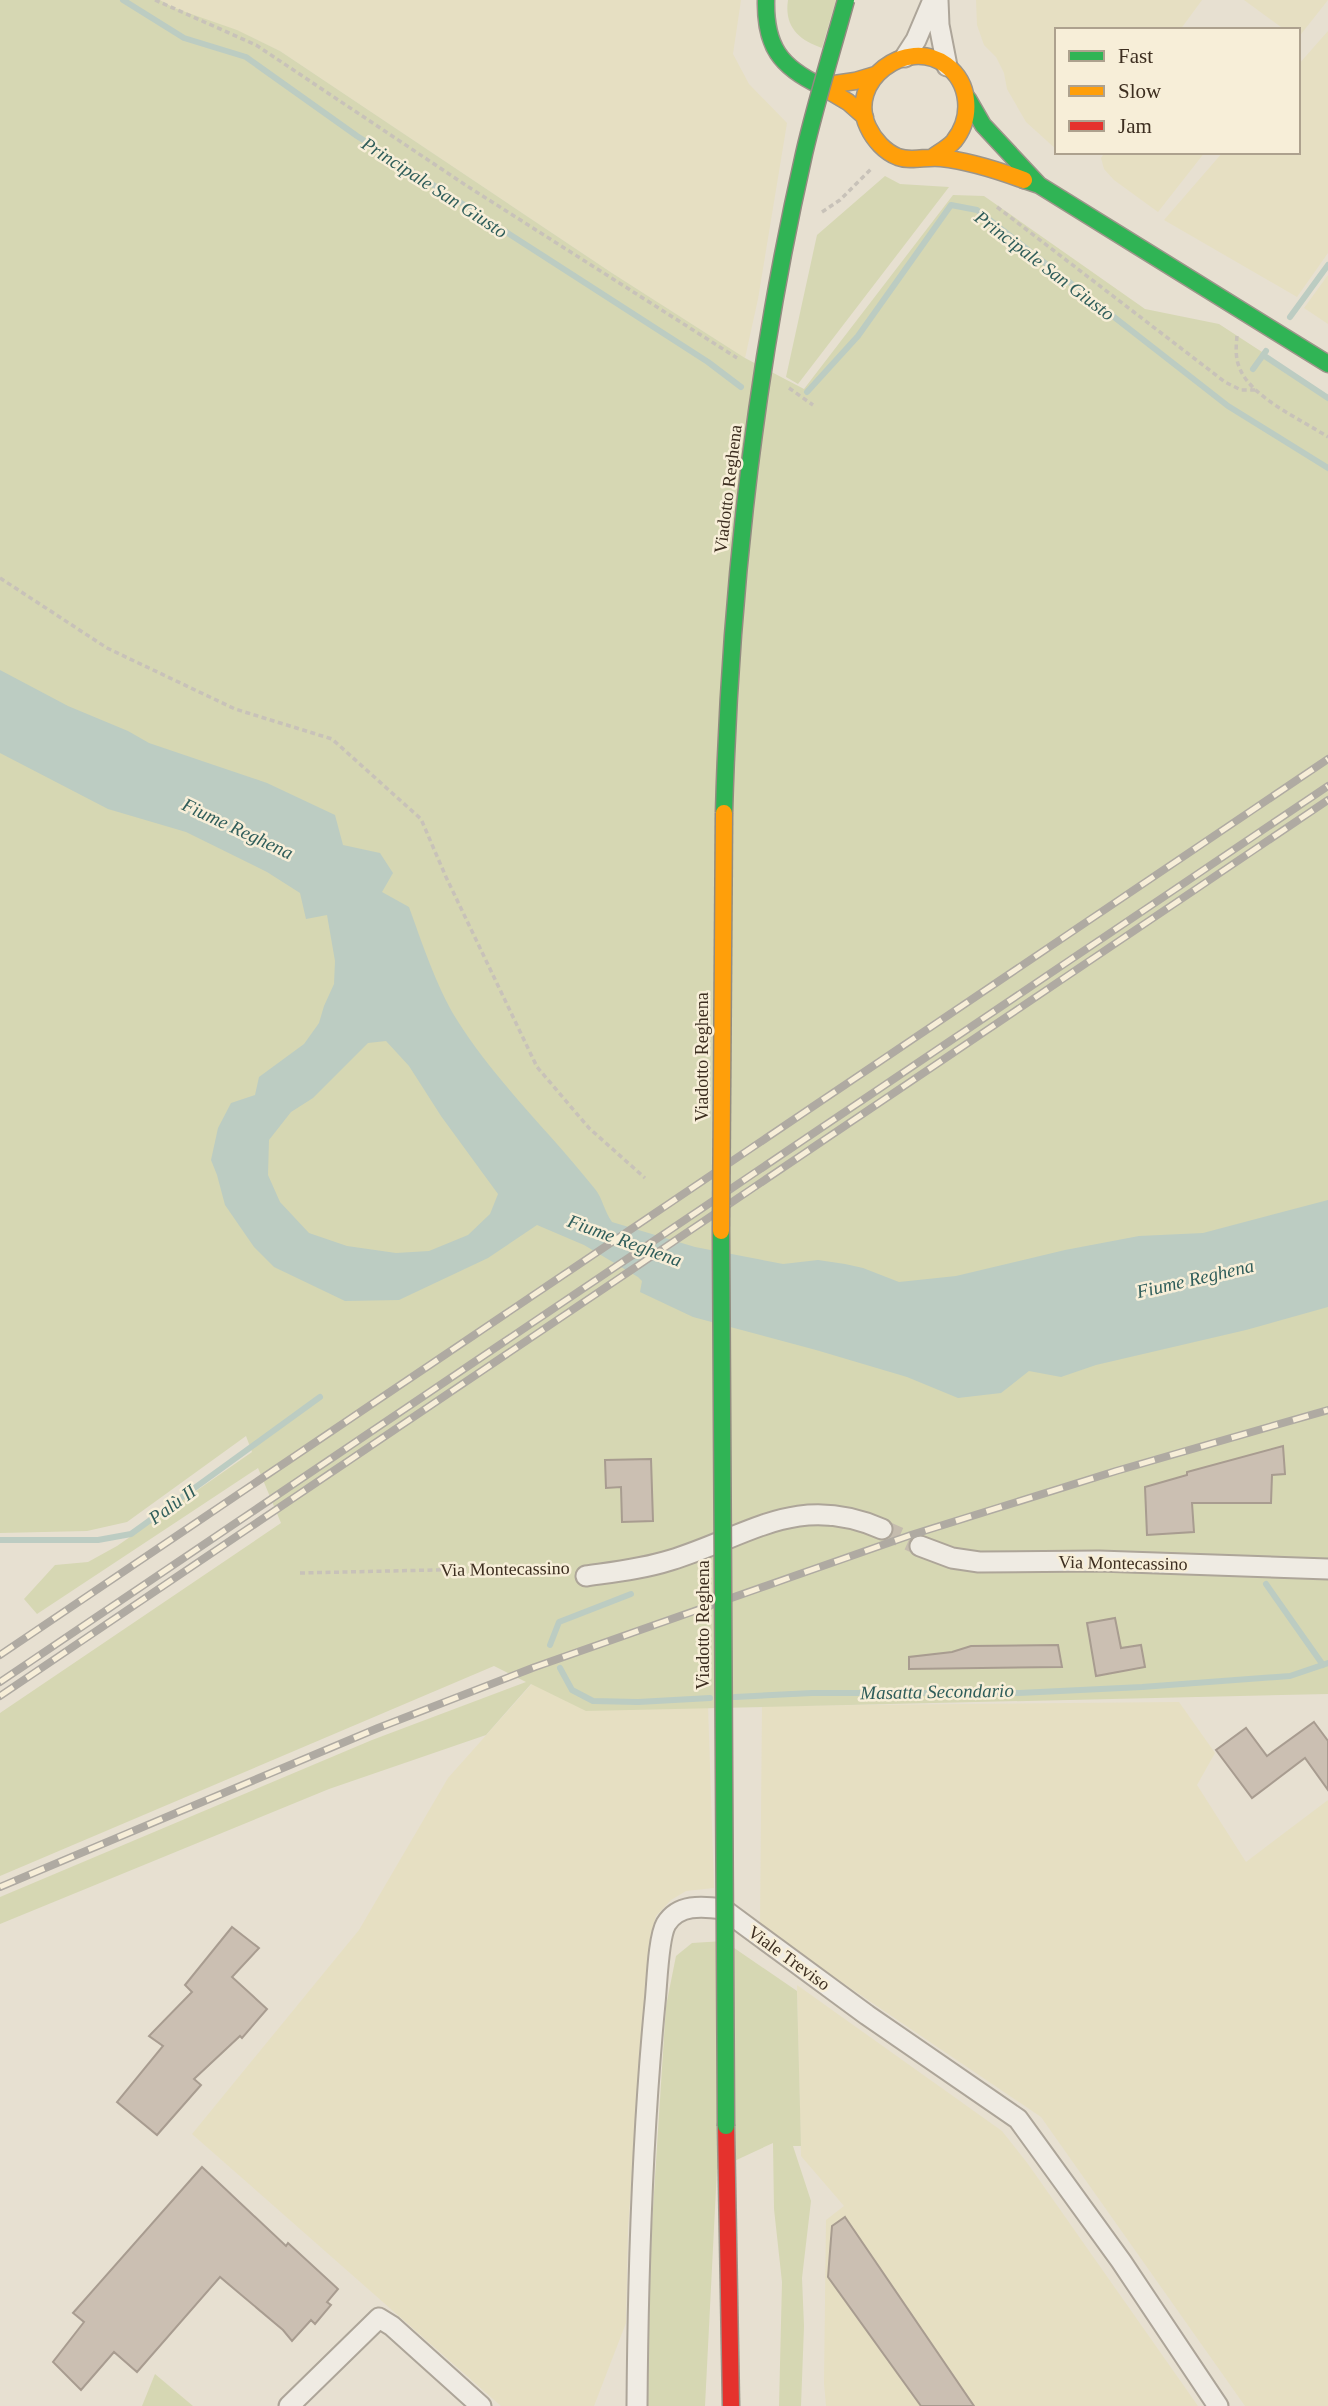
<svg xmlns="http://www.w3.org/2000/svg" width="1328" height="2406" font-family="Georgia,serif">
<rect width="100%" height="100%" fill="#e7e0d1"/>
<path fill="#e6dfc2" d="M 160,0 L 741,0 L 733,54 L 749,84 L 787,123 L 758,299 L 745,358 L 612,273 L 280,51 L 236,30 L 180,11 Z
M 976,0 L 1202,0 L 1180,30 L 1057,30 L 1057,150 L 1026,122 L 1007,89 L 1004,73 L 996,57 L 984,45 L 977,25 Z
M 1244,0 L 1328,0 L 1298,38 L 1298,30 L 1285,30 Z
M 1328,31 L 1328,253 L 1297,297 L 1164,220 L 1223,152 L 1298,152 L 1298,65 Z
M 1105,152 L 1205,152 L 1158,212 L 1114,180 L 1104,169 L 1101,158 Z
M 1328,275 L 1328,324 L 1304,308 Z
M 538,1677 L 708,1705 L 714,1888 L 686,1891 L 671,1900 L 656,1916 L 650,1939 L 628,2228 L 626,2323 L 594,2406 L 501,2406 L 192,2134 L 359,1930 L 448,1778 Z
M 1179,1702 L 1215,1753 L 1197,1785 L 1246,1862 L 1328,1800 L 1328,2406 L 1245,2406 L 1041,2117 L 760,1927 L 762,1706 Z
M 797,1985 L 1002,2131 L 1028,2164 L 1198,2406 L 826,2406 L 824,2383 L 826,2220 L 844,2206 L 801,2156 Z"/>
<path fill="#d6d7b3" d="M 0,0 L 160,0 L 174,8 L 237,30 L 280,51 L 612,273 L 745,358 L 804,389 L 953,195 L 984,196 L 1145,309 L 1219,324 L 1328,395 L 1328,1694 L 586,1711 L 531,1684 L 486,1735 L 329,1789 L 0,1924 L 0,1897 L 372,1740 L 526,1682 L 494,1666 L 0,1876 L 0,1713 L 281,1523 L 258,1468 L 37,1614 L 24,1599 L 55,1565 L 88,1562 L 117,1546 L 252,1452 L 246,1436 L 127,1522 L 87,1531 L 0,1533 Z
M 788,0 L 836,0 L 822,48 C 799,40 784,27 788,0 Z
M 885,176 L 900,184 L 949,187 L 798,384 L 786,377 L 817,235 Z
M 724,1941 L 797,1991 L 801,2146 L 793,2146 L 811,2201 L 802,2278 L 804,2326 L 801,2406 L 779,2406 L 782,2282 L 774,2209 L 773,2143 L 717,2169 L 705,2406 L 646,2406 L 652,2224 L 666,2006 L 676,1956 L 692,1943 Z
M 155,2374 L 193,2406 L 142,2406 Z"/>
<path fill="#bcccc2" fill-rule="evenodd" d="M 0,670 L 68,706 L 128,731 L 149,743 L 267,783 L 335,815 L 343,845 L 380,853 L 393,873 L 382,892 L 409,907 C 422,943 437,988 457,1020 C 496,1082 550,1132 595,1189 C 603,1199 604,1211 612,1222 L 695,1247 L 783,1264 L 818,1260 L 845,1264 L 863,1268 L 899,1282 L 956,1276 L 1065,1250 L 1139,1236 L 1203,1233 L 1328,1200 L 1328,1307 L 1246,1330 L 1096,1365 L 1061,1377 L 1029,1371 L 1001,1393 L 958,1398 L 907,1377 L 816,1350 L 693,1317 L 640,1292 L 642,1281 L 638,1277 L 584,1245 L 537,1225 L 488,1258 L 399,1300 L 345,1301 L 274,1267 L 254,1247 L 225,1205 L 217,1175 L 211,1160 L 218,1128 L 231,1103 L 255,1095 L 259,1077 L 304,1044 L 319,1023 L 324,1006 L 334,984 L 335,961 L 327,915 L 306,919 L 300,893 L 267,872 L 186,832 L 108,809 L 0,753 ZM 386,1041 L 409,1066 L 441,1116 L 498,1194 L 490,1214 L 468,1235 L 429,1251 L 396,1253 L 347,1246 L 309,1233 L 280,1202 L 268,1175 L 269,1140 L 291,1112 L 313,1098 L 368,1043 Z"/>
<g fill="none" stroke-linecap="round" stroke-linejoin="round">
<path stroke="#bcccc2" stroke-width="6" d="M 123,0 L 184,38 L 246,57 L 357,136 L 708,362 L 741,387
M 1290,317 L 1328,265
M 1263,355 L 1328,398
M 1253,369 L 1266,351
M 807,392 L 858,336 L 951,205 L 977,210 L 1228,406 L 1328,468
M 0,1540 L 98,1540 L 131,1534 L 320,1397
M 1266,1584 L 1323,1665
M 550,1645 L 559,1622 L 631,1594
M 560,1668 L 572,1690 L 593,1701 L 638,1702 L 710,1698
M 735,1697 L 812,1693 L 1019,1693 L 1142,1687 L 1290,1676 L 1328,1663"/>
</g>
<path fill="#cbbfb2" stroke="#a89c90" stroke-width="2" d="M 1283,1446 L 1285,1474 L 1272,1475 L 1271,1503 L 1192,1503 L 1194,1532 L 1147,1535 L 1145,1487 L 1187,1475 L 1187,1472 Z
M 651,1459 L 653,1521 L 622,1522 L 621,1487 L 606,1488 L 605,1460 Z
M 1115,1618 L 1121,1648 L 1141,1645 L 1145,1667 L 1096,1676 L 1087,1623 Z
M 1058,1645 L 1062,1667 L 909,1669 L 909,1657 L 952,1652 L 971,1646 Z
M 1314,1722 L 1328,1741 L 1328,1790 L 1305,1758 L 1252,1798 L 1216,1750 L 1246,1728 L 1267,1756 Z
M 232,1927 L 259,1948 L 232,1977 L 267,2009 L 242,2038 L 240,2036 L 194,2079 L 201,2085 L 157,2135 L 117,2102 L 163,2046 L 149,2036 L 192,1992 L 185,1985 Z
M 202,2167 L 286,2246 L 288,2243 L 338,2289 L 327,2302 L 331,2305 L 315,2324 L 311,2320 L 292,2341 L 283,2330 L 220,2277 L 137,2372 L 114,2352 L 81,2390 L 53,2362 L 84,2322 L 73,2313 Z
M 845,2217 L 974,2406 L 921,2406 L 828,2277 L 832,2226 Z"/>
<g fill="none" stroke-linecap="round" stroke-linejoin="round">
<path stroke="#c5bcae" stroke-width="19" stroke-dasharray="19 10" stroke-linecap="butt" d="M 882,1529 L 920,1546"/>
<defs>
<path id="street" d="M 938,0 L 939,25 L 947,66
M 905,57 L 916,40 L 933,0
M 920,1546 L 952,1558 L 979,1562 L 1099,1561 L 1328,1569
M 586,1576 C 614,1572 643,1569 671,1560 C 749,1536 797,1492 882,1529
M 289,2406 L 379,2318 L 392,2326 L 481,2406
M 637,2406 C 638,2272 642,2137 655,2003 C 657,1986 658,1938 666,1924 C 678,1904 702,1906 723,1909 L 867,2015 L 1018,2119 L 1121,2261 L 1218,2406"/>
<path id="fast" d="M 766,0 C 765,46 780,67 821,86
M 968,99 L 983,125 L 1039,185 L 1024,180
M 1039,185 L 1328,364"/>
<path id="slow" d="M 865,117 L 848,102 L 821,86 L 855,81 L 875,75
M 933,157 C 940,152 949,147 954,141 C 973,117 970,83 946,65 C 907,36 846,81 868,127 C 874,140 885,152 898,157 C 912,162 927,156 941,158 C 969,161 997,170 1024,180"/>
<path id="jam" d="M 726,2126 L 731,2406"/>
</defs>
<use href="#street" stroke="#ada599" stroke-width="23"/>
<use href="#fast" stroke="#9c958a" stroke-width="19"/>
<use href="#slow" stroke="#9c958a" stroke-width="19"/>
<use href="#jam" stroke="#9c958a" stroke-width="19"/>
<path stroke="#c8c2b9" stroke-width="3.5" stroke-dasharray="5 3.5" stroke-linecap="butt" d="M 155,0 L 256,45 L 467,186 L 737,358
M 997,207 L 1225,382 L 1241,390 L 1257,390
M 822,212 L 840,200 L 871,169
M 1237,336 C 1236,347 1235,358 1240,369 C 1252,398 1302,420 1328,437
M 789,388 L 813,405
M 0,578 L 107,648 L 235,709 L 332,739 L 421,819 L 446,877 L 537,1067 L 589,1128 L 645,1178
M 300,1573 L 568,1567"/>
<use href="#street" stroke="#efebe3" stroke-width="19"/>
<use href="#fast" stroke="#30b455" stroke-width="16"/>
<use href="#slow" stroke="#ff9f0a" stroke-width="16"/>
<use href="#jam" stroke="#e5322d" stroke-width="16"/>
<defs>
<path id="rail" d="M 0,1655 L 1328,759
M 0,1682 L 1328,786
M 0,1696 L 1328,800
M 0,1887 L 378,1728 L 535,1667 L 911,1535 L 1116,1471 L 1328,1410"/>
</defs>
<use href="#rail" stroke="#afaaa2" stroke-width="8"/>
<use href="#rail" stroke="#f7eed8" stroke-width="5" stroke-dasharray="16" stroke-linecap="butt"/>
<defs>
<path id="fast-bridge" d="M 724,813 C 730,591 755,370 804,154 C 816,102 832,51 846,0
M 721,1231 L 726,2126"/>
<path id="slow-bridge" d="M 721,1231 L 724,813"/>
</defs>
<use href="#fast-bridge" stroke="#928b80" stroke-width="19" stroke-linecap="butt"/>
<use href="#slow-bridge" stroke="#928b80" stroke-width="19" stroke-linecap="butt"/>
<use href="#fast-bridge" stroke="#30b455" stroke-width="16"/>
<use href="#slow-bridge" stroke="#ff9f0a" stroke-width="16"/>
</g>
<g text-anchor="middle" stroke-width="5" stroke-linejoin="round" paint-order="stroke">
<g font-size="18" fill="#3d2e20" stroke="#f7eed8">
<text transform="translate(728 489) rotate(-83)" y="6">Viadotto Reghena</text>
<text transform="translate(702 1057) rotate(-90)" y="6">Viadotto Reghena</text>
<text transform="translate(1123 1563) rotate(1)" y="6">Via Montecassino</text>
<text transform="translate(505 1569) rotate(-1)" y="6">Via Montecassino</text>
<text transform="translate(703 1625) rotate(-90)" y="6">Viadotto Reghena</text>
<text transform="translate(789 1958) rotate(36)" y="6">Viale Treviso</text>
</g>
<g font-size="19" font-style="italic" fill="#2f5d5a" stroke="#f7eed8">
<text transform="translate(435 187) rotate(33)" y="7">Principale San Giusto</text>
<text transform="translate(1045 265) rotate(37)" y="7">Principale San Giusto</text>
<text transform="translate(238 828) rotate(25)" y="7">Fiume Reghena</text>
<text transform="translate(625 1240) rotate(20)" y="7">Fiume Reghena</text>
<text transform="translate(1195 1278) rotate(-13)" y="7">Fiume Reghena</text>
<text transform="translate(172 1504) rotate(-36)" y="7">Palù II</text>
<text transform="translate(937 1691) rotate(-1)" y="7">Masatta Secondario</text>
</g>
</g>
<rect x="1055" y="28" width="245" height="126" fill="#f7eed8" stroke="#ada18e" stroke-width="2"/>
<rect x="1069" y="51" width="35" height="10" fill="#30b455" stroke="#ada18e" stroke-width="2"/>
<text x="1118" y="63" font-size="21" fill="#3d2e20">Fast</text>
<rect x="1069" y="86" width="35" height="10" fill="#ff9f0a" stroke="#ada18e" stroke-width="2"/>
<text x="1118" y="98" font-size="21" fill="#3d2e20">Slow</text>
<rect x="1069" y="121" width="35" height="10" fill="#e5322d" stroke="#ada18e" stroke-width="2"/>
<text x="1118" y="133" font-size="21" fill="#3d2e20">Jam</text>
</svg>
